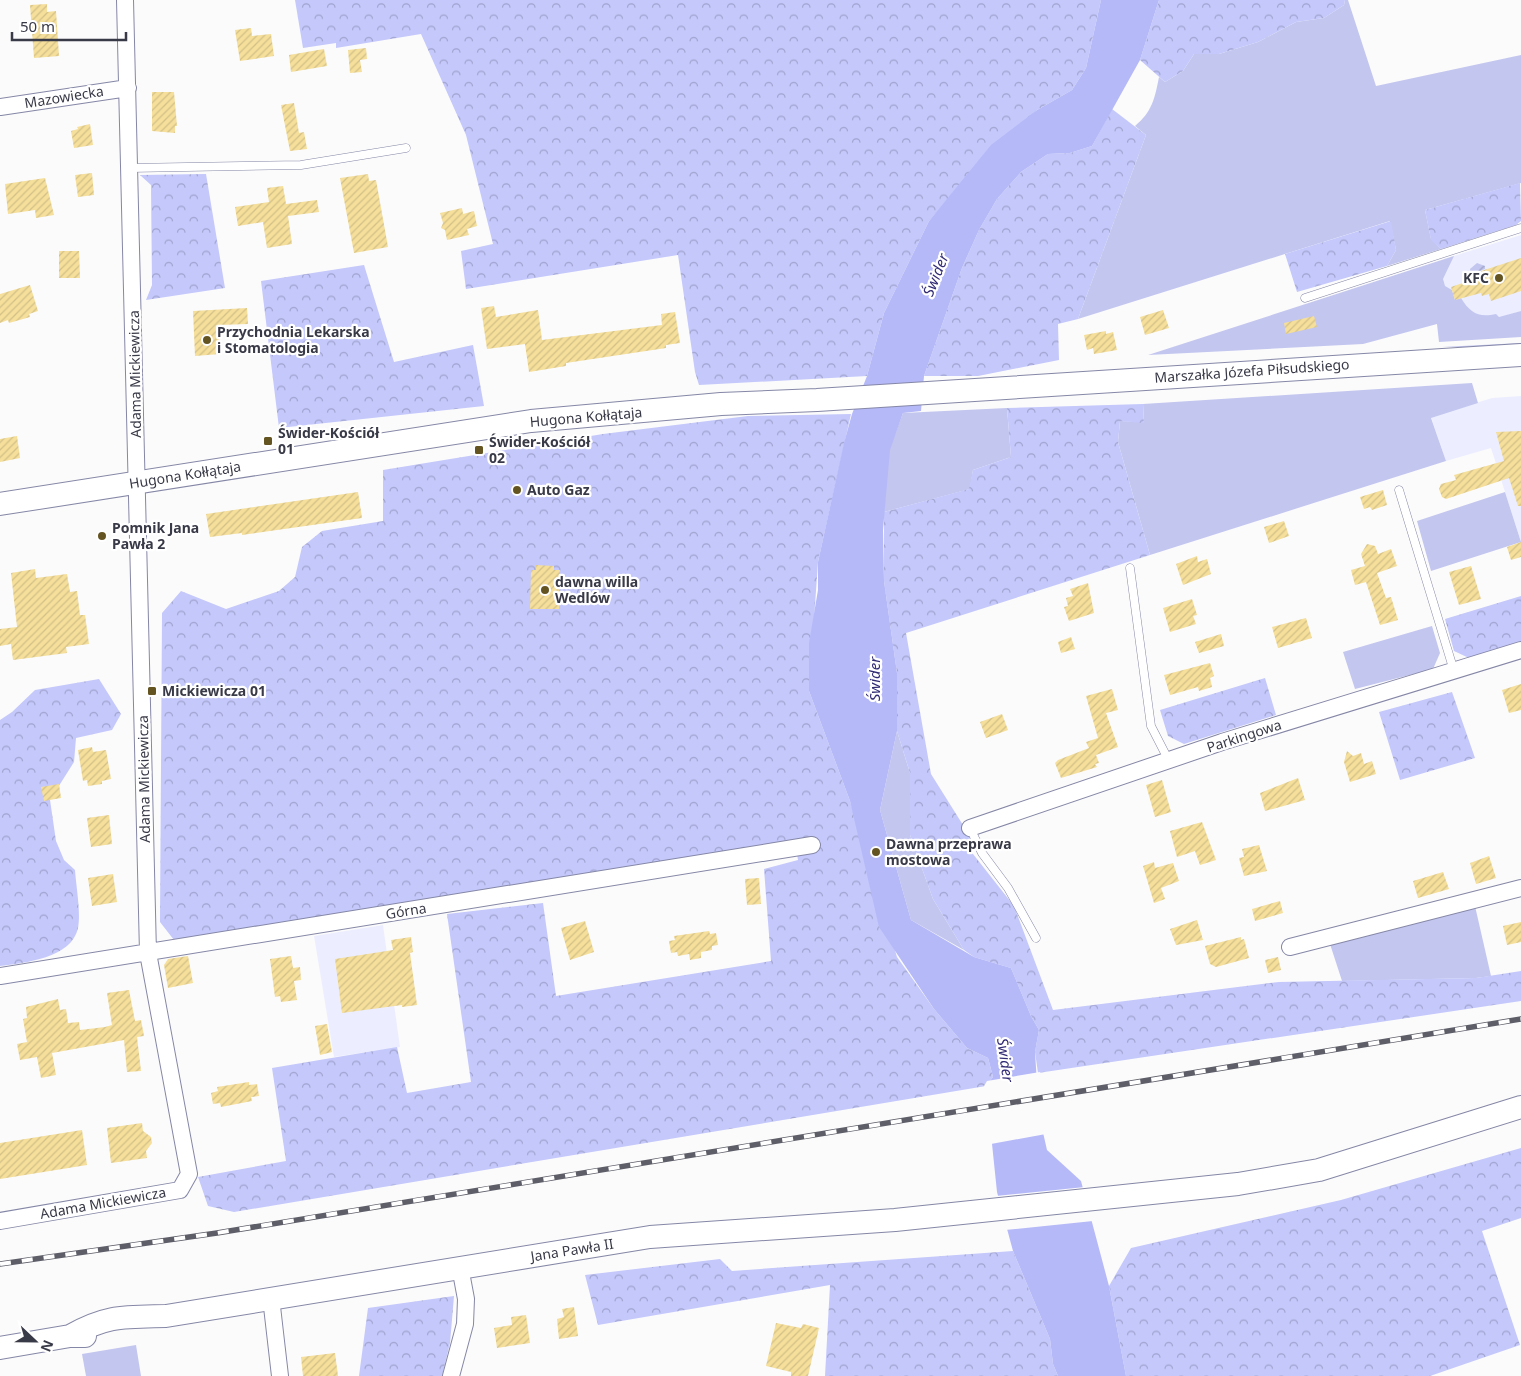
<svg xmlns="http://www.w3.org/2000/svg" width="1521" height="1376" font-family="'Noto Sans',sans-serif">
<defs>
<pattern id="forest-crowns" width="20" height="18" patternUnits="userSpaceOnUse" patternTransform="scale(1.25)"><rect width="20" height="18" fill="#c4c8fb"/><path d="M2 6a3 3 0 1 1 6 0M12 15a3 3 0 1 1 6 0" fill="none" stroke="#a0a3cd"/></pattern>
<pattern id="garden-furrows" width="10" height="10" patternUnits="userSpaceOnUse" patternTransform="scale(1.25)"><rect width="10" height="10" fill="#c3c6ef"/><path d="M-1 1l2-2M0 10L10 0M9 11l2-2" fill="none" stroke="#9fa2c3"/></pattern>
<pattern id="building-hatch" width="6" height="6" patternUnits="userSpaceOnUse" patternTransform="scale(1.25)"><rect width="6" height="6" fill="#f5df9b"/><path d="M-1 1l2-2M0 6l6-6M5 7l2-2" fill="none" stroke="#d3c087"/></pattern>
</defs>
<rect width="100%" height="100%" fill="#fbfbfb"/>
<path fill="#eceeff" d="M 1521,235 L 1521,311 L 1498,318 L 1487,316 L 1461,319 L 1437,273 L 1444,259 Z
M 1521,396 L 1521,542 L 1491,448 L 1446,461 L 1431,417 L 1492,398 Z
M 383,925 L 400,1047 L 334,1057 L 314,936 Z"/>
<path fill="#c3c6ef" d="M 1345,0 L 1348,0 L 1376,86 L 1521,55 L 1521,183 L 1425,210 L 1431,239 L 1441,249 L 1387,266 L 1396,250 L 1390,221 L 1078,319 L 1146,135 L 1135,126 C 1152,112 1155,98 1159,77 L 1165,82 L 1183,71 L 1194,54 L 1219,54 L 1258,42 L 1296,22 L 1324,18 L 1344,5 Z
M 1454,256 L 1443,279 L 1445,286 L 1452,290 L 1455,300 L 1461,298 C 1470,313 1479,318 1496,314 L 1499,317 L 1521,311 L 1521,337 L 1439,342 L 1437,324 L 1363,344 L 1148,355 Z
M 1521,343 L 1521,347 L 1442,347 Z
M 1472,383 L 1478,403 L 1431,418 L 1446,461 L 1150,555 L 1118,442 L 1120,421 L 1144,422 L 1143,404 Z
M 1007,408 L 1011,457 L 973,470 L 970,489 L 884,512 L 889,450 L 903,413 Z
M 1505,492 L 1521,542 L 1431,571 L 1417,521 Z
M 1432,626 L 1440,653 L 1433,669 L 1355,689 L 1343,652 Z
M 897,731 L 910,773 L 910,835 L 933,899 L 964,950 L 911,920 L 880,810 Z
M 1475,906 L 1491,976 L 1476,978 L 1342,981 L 1330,944 Z
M 136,1345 L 141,1376 L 86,1376 L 82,1354 Z"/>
<path fill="url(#forest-crowns)" d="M 295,0 L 1101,0 L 1086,68 L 1072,90 L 1037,110 L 960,185 L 929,221 L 884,313 L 867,376 L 699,385 L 695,372 L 678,255 L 466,289 L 461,251 L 493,244 L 466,135 L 421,34 L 336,48 L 336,43 L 303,48 Z
M 1159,0 L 1345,0 L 1344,5 L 1324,18 L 1296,22 L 1258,42 L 1219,54 L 1194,54 L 1183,71 L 1165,82 L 1140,60 Z
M 1112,109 L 1146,135 L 1078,319 L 1058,324 L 1059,360 L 978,376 L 924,376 L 962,268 L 979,230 L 997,199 L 1021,172 L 1048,154 L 1070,153 L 1092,146 Z
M 206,174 L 225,288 L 146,300 L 152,285 L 151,185 L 140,175 Z
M 1520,183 L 1521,221 L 1516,225 L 1441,249 L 1431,240 L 1425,210 Z
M 1391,221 L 1396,250 L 1387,266 L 1297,292 L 1285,254 Z
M 364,265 L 394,362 L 473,345 L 484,406 L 279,428 L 261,281 Z
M 1143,404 L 1144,423 L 1120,421 L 1118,442 L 1150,555 L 906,633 L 931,774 L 973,841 L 973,854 L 1014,906 L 1053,1010 L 1279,982 L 1476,978 L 1521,971 L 1521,1001 L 1038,1073 L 1035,1052 L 1039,1030 L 1031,1016 L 1011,968 L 974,957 L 964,950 L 933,899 L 910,835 L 910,773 L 897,731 L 897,673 L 884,581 L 884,512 L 969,489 L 973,470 L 1011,457 L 1007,408 Z
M 851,414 L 818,562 L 809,691 L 850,801 L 897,957 L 934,1009 L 967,1048 L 988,1058 L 993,1077 L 986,1086 L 234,1212 L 208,1206 L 198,1177 L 286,1161 L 272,1068 L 397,1047 L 407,1093 L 471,1082 L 447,914 L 543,903 L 556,996 L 771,961 L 764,869 L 798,860 L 795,842 L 174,940 L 160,922 L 162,613 L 181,591 L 226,609 L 279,591 L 295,577 L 302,547 L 322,531 L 383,521 L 383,470 L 603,434 L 748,416 Z
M 1521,596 L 1521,643 L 1469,658 L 1454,651 L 1445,619 Z
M 1265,678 L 1276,715 L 1184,744 L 1168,736 L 1160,710 Z
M 99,679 L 121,714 L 112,730 L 76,738 L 74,762 L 50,800 L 56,841 L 64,860 L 75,870 C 76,886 81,912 78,928 C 72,958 24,963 0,966 L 0,720 L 12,712 L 35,690 Z
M 1452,692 L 1475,758 L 1400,780 L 1379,712 Z
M 1521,1148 L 1521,1218 L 1482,1231 L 1520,1345 L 1430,1376 L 1126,1376 L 1109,1286 L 1131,1248 L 1341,1200 Z
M 1013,1251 L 1050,1339 L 1053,1364 L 1058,1376 L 825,1376 L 830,1285 L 598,1325 L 585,1275 L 720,1259 L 732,1271 Z
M 454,1296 L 450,1343 L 442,1376 L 359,1376 L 368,1308 Z"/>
<path fill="url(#garden-furrows)" d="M 1477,263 L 1485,266 L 1485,269 L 1475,273 L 1478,283 L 1472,285 L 1470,269 Z"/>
<path fill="#b5b9f8" d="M 1101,0 L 1159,0 L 1140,60 L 1092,146 L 1070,153 L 1048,154 L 1021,172 L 997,199 L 979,230 L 962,268 L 924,376 L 921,411 L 903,413 L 890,450 L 883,530 L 884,581 L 897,673 L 897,731 L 880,810 L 911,920 L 974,957 L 1011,968 L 1031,1016 L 1039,1030 L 1035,1052 L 1039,1115 L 1047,1150 L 1081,1181 L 1109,1286 L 1126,1376 L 1058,1376 L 1053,1364 L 1050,1339 L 1013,1251 L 997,1192 L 986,1086 L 993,1077 L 988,1058 L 967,1048 L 934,1009 L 879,927 L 850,801 L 809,691 L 809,643 L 818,590 L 818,562 L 844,443 L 852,414 L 867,376 L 884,313 L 929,221 L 991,145 L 1037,110 L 1072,90 L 1086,68 Z"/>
<path fill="#fbfbfb" d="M 1040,1072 L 1039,1089 L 1045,1093 L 1047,1107 L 1042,1116 L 1046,1134 L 991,1144 L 984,1086 L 987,1081 Z
M 1085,1187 L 1093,1221 L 1005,1230 L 996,1196 Z"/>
<path fill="url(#building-hatch)" d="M 47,4 L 47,12 L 56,11 L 59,56 L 34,58 L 30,5 Z
M 251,28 L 252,36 L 271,34 L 274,56 L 240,61 L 235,30 Z
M 366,48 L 367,59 L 360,60 L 362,72 L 350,73 L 348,50 Z
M 324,49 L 327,66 L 291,72 L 289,55 Z
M 152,92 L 174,92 L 177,126 L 175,126 L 175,133 L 152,131 Z
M 294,103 L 299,133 L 304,132 L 307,149 L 290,151 L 281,105 Z
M 90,124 L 93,145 L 74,148 L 71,131 L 78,129 L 77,127 Z
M 92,173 L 94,195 L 78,197 L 75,175 Z
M 368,174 L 369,181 L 376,180 L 388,247 L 354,253 L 340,178 Z
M 45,178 L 54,215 L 36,218 L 35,210 L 8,214 L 5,184 Z
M 283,186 L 286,204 L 317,200 L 319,212 L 288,216 L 292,244 L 267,248 L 263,222 L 238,226 L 235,207 L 269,202 L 267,188 Z
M 462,208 L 463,214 L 474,211 L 477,226 L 467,229 L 469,235 L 447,240 L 445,230 L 441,228 L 443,223 L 440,213 Z
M 59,251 L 79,251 L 80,278 L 59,278 Z
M 1521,258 L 1521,291 L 1491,301 L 1489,294 L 1482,296 L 1481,293 L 1455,300 L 1451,287 L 1477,278 L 1475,273 Z
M 30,285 L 38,311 L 29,314 L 30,317 L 9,323 L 8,320 L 0,323 L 0,294 Z
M 494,306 L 496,317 L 538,310 L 542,340 L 662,325 L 661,314 L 675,312 L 680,343 L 666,345 L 666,348 L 566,363 L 566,366 L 529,372 L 525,344 L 487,349 L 481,308 Z
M 247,308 L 248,324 L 219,325 L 220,354 L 195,356 L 193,311 Z
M 1163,310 L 1169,328 L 1145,335 L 1140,317 Z
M 1314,316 L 1317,327 L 1286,334 L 1284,323 Z
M 1106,331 L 1106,334 L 1113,332 L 1117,350 L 1094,354 L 1093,348 L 1087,350 L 1084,335 Z
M 1521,431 L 1521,506 L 1518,506 L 1509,478 L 1446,499 L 1442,497 L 1439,489 L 1441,484 L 1456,480 L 1454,475 L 1504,461 L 1496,432 Z
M 17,436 L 20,458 L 0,462 L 0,439 Z
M 1383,490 L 1387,505 L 1372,510 L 1370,507 L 1364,509 L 1360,497 Z
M 358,492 L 362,518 L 242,535 L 242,533 L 210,537 L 206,514 Z
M 1284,521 L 1289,536 L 1269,543 L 1264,527 Z
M 1521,542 L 1521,557 L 1511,560 L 1507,547 Z
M 1367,544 L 1375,546 L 1378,554 L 1391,549 L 1397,566 L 1377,573 L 1386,598 L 1391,597 L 1398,620 L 1380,625 L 1366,582 L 1355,585 L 1351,570 L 1365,566 L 1361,554 Z
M 1197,556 L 1198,562 L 1207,559 L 1211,574 L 1183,585 L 1176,564 Z
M 536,565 L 554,566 L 554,570 L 560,570 L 559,609 L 530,609 L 531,570 L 536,570 Z
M 1471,566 L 1481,599 L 1459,605 L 1449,572 Z
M 35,569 L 36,578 L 67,574 L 70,592 L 77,591 L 80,615 L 85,615 L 89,644 L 66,647 L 67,653 L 13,660 L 11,644 L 0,646 L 0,629 L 17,627 L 11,573 Z
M 1088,583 L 1094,613 L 1069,621 L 1064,607 L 1068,606 L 1066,598 L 1073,596 L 1070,589 Z
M 1192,599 L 1197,615 L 1193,616 L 1196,624 L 1170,632 L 1163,608 Z
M 1306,618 L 1312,638 L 1278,648 L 1272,627 Z
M 1221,634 L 1224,646 L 1199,653 L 1195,642 Z
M 1071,637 L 1075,649 L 1061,653 L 1058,642 Z
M 1210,663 L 1214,676 L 1210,678 L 1212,687 L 1199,691 L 1198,687 L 1170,695 L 1164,675 Z
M 1521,684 L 1521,710 L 1509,713 L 1502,690 Z
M 1112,689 L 1118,710 L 1106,713 L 1118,747 L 1096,755 L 1099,763 L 1095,764 L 1097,767 L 1061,778 L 1055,763 L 1058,760 L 1089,748 L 1086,742 L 1098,738 L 1086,696 Z
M 1002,714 L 1008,730 L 986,738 L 980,722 Z
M 92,747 L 93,752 L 106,750 L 111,779 L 102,781 L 102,784 L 88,786 L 87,780 L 83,781 L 78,750 Z
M 1347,751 L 1353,756 L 1361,753 L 1364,764 L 1372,761 L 1376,774 L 1350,782 L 1344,762 Z
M 1298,778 L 1305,800 L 1265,811 L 1260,793 Z
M 1162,780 L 1171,812 L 1155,817 L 1146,785 Z
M 59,784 L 61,798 L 44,801 L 41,787 Z
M 109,815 L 112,844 L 91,847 L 87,818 Z
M 1202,822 L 1216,860 L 1200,865 L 1195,851 L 1177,857 L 1170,831 Z
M 1259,845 L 1267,871 L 1244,876 L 1239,858 L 1244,857 L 1242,849 Z
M 1489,856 L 1496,878 L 1476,884 L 1470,863 Z
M 1154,862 L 1155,868 L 1173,863 L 1179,881 L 1161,888 L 1165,899 L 1154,903 L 1143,866 Z
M 1443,872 L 1449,889 L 1418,898 L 1413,881 Z
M 113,874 L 117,902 L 92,906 L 88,878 Z
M 759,878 L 761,904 L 747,905 L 745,879 Z
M 1280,901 L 1283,913 L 1255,921 L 1252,909 Z
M 1197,920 L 1203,940 L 1176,945 L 1170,929 Z
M 585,921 L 594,952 L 570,960 L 561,928 Z
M 1521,922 L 1521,942 L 1507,945 L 1503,926 Z
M 709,931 L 710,934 L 716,933 L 718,945 L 712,946 L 712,950 L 701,952 L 701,958 L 690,960 L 689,954 L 678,956 L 677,952 L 671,953 L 669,941 L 675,940 L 674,936 Z
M 411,937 L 413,952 L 410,953 L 417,1005 L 402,1007 L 402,1005 L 342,1013 L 335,959 L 393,950 L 391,940 Z
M 1241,937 L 1241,940 L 1244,939 L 1249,958 L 1216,967 L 1210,964 L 1205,946 Z
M 188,956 L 193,983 L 168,988 L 164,965 L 168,959 Z
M 291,956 L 293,968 L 300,967 L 301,980 L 294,981 L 297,1000 L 281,1002 L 280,996 L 275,997 L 270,959 Z
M 1278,957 L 1281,970 L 1268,973 L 1265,960 Z
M 129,990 L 135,1021 L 141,1020 L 144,1036 L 137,1037 L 141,1071 L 127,1072 L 124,1040 L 52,1053 L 56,1075 L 41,1078 L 37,1057 L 20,1060 L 17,1044 L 27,1042 L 23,1019 L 27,1018 L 26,1007 L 58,999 L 60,1010 L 66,1009 L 68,1023 L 79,1022 L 80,1030 L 105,1027 L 112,1025 L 107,993 Z
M 327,1024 L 332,1052 L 320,1055 L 315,1026 Z
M 249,1082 L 249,1085 L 257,1084 L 259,1096 L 251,1097 L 252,1101 L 221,1107 L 220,1103 L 213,1104 L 211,1093 L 218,1091 L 217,1087 Z
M 142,1123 L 143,1131 L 151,1137 L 152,1143 L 146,1151 L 147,1158 L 111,1163 L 107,1128 Z
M 82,1130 L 87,1165 L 0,1179 L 0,1143 Z
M 574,1307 L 578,1336 L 559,1339 L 557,1319 L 564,1317 L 562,1309 Z
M 526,1315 L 530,1343 L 497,1348 L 494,1328 L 512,1325 L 511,1317 Z
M 776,1323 L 801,1328 L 803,1324 L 819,1328 L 808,1376 L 791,1376 L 791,1372 L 766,1366 Z
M 335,1353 L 338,1376 L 303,1376 L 301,1357 Z"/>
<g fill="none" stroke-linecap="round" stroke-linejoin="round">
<defs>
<path id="lane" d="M 130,168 L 301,165 L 406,148
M 1305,298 L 1521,228
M 1399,490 L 1454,671
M 1130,568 L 1151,726 L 1169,761
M 970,828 L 982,853 L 1008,888 L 1036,938"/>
<path id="street" d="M 0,107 L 128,88
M 970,828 L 1222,742 L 1521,650
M 1290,947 L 1521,888
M 0,976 L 812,845
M 0,1221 L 180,1190 L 189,1174 L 148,953 L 125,0
M 271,1298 L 280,1376
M 451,1376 L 465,1324 L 466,1299 L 460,1267"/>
<path id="secondary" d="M 0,504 L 531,421 L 721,404 L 817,400 L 1521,355
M 70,1336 C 107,1315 124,1317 166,1316 L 650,1237 L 895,1220 L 1238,1184 L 1319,1170 L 1521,1107
M 0,1348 L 70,1336 L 85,1336"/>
</defs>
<use href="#lane" stroke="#8587a6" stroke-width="9"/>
<use href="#street" stroke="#8587a6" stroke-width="18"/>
<use href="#secondary" stroke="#8587a6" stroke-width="24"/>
<use href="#lane" stroke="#fff" stroke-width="8"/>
<use href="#street" stroke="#fff" stroke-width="16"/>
<use href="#secondary" stroke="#fff" stroke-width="22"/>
<defs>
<path id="rail" d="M 0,1264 L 217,1233 L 1521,1019"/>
</defs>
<use href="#rail" stroke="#5d5e68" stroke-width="5.5"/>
<use href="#rail" stroke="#fff" stroke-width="4" stroke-dasharray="11" stroke-linecap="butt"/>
</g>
<g fill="#645421" stroke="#fff" stroke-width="2">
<circle cx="1499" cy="278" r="5"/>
<circle cx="207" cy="340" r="5"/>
<rect x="263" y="436" width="10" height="10" rx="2.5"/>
<rect x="474" y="445" width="10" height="10" rx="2.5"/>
<circle cx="517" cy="490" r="5"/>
<circle cx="102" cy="536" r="5"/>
<circle cx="545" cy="590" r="5"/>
<rect x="147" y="686" width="10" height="10" rx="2.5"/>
<circle cx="876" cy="852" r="5"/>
</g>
<g text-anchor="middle" stroke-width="4.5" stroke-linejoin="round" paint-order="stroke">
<g font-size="14" fill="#393a47" stroke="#fff">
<text transform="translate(64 97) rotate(-9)" y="5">Mazowiecka</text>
<text transform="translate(1252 371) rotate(-4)" y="5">Marszałka Józefa Piłsudskiego</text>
<text transform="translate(135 374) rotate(-91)" y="5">Adama Mickiewicza</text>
<text transform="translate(586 417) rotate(-5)" y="5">Hugona Kołłątaja</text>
<text transform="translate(185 475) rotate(-9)" y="5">Hugona Kołłątaja</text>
<text transform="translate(1244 736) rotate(-18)" y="5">Parkingowa</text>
<text transform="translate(144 779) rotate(-91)" y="5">Adama Mickiewicza</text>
<text transform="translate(406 911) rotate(-9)" y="5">Górna</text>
<text transform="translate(103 1203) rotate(-10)" y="5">Adama Mickiewicza</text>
<text transform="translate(572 1250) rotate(-9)" y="5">Jana Pawła II</text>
</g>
<g font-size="14" font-weight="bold" fill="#393a47" stroke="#fff" text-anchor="start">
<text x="1489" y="283" text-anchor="end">KFC</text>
<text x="217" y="337">Przychodnia Lekarska<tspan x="217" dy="16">i Stomatologia</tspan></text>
<text x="278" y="438">Świder-Kościół<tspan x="278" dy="16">01</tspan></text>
<text x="489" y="447">Świder-Kościół<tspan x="489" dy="16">02</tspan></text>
<text x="527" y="495">Auto Gaz</text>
<text x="112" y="533">Pomnik Jana<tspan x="112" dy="16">Pawła 2</tspan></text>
<text x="555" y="587">dawna willa<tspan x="555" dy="16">Wedlów</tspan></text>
<text x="162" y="696">Mickiewicza 01</text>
<text x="886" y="849">Dawna przeprawa<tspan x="886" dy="16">mostowa</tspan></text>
</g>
<g font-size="15" font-style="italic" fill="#322c75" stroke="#fff">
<text transform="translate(936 275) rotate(-68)" y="5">Świder</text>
<text transform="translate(875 679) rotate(-90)" y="5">Świder</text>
<text transform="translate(1005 1060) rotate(82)" y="5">Świder</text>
</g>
</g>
<g transform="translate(35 1341) rotate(112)" stroke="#ffffff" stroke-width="4" paint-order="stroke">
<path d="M0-4L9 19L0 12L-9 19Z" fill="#393a47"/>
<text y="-8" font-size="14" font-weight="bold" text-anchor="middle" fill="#393a47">N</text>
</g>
<path d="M12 32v8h114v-8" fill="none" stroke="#393a47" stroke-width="2.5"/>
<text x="20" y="32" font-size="15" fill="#393a47" stroke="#ffffff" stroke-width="4" paint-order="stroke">50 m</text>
</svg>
